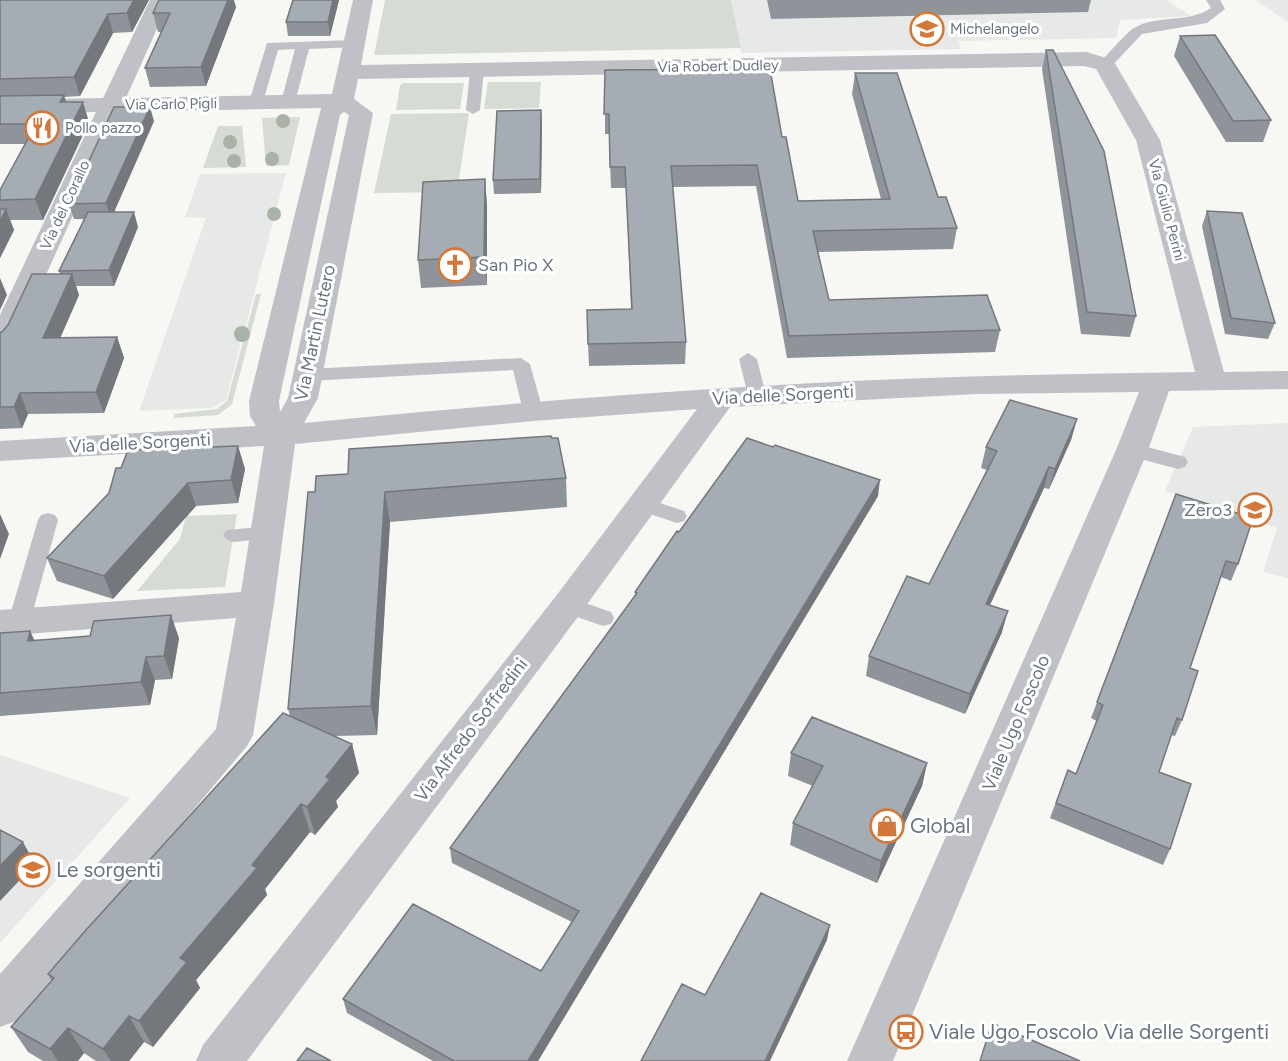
<svg xmlns="http://www.w3.org/2000/svg" width="1288" height="1061" font-family="Figtree,sans-serif">
<rect width="100%" height="100%" fill="#f7f7f4"/>
<path fill="#e7e8e8" d="M 731,0 L 1166,0 L 1191,16 L 1120,20 L 1116,38 L 958,41 L 961,49 L 741,53 Z
M 1255,0 L 1288,0 L 1288,22 Z
M 286,173 L 226,400 L 212,408 L 139,411 L 206,218 L 185,217 L 200,174 Z
M 1288,423 L 1288,578 L 1263,572 L 1277,528 L 1165,491 L 1193,427 Z
M 0,755 L 130,798 L 0,943 Z"/>
<path fill="#d6dbd4" d="M 385,0 L 731,0 L 741,48 L 374,55 Z
M 488,82 L 541,82 L 539,108 L 484,109 Z
M 404,83 L 464,83 L 460,109 L 396,110 L 400,85 Z
M 469,113 L 457,192 L 374,193 L 391,114 Z
M 300,117 L 289,165 L 266,166 L 262,118 Z
M 218,126 L 242,126 L 246,167 L 203,168 Z
M 256,294 L 261,294 L 232,404 L 218,415 L 174,418 L 174,414 L 217,409 L 227,401 Z
M 237,514 L 225,587 L 137,591 L 180,539 L 186,516 Z"/>
<g fill="none" stroke-linecap="round" stroke-linejoin="round">
<path fill="#bfc1c6" fill-rule="evenodd" d="M 1206,0 L 1220,0 L 1225,9 L 1207,23 L 1142,34 L 1110,68 L 1105,69 L 1098,65 C 1103,59 1128,31 1134,28 C 1157,14 1187,24 1211,8 Z
M 354,40 L 361,44 L 359,47 L 309,49 L 295,102 L 288,106 L 281,102 L 295,49 L 278,50 L 263,102 L 256,106 L 249,102 L 267,43 Z
M 477,66 L 484,70 L 480,110 L 473,114 L 466,110 L 470,70 Z
M 748,353 L 757,359 L 766,395 L 764,399 L 750,399 L 748,395 L 739,359 Z
M 521,358 L 530,364 L 543,411 L 540,415 L 526,415 L 523,411 L 513,370 L 308,381 L 299,375 L 308,369 Z
M 1132,443 L 1185,457 L 1188,462 L 1185,467 L 1178,469 L 1125,455 L 1122,450 L 1125,445 Z
M 642,497 L 684,511 L 687,516 L 684,521 L 677,523 L 635,509 L 632,504 L 635,499 Z
M 48,513 L 55,515 L 58,520 L 30,622 L 27,628 L 19,630 L 11,628 L 8,622 L 38,520 L 41,515 Z
M 268,526 L 275,528 L 279,533 L 275,538 L 234,542 L 227,540 L 223,535 L 227,530 Z
M 568,597 L 611,612 L 614,618 L 611,624 L 603,626 L 560,611 L 557,605 L 560,599 Z"/>
<path fill="#bfc1c6" fill-rule="evenodd" d="M 150,0 L 170,0 L 126,98 L 332,94 L 353,0 L 373,0 L 361,65 L 1086,52 L 1113,60 L 1160,140 L 1224,372 L 1288,371 L 1288,389 L 1169,391 L 1148,450 L 893,1061 L 847,1061 L 1116,450 L 1139,392 L 976,394 L 730,407 L 580,614 L 247,1061 L 196,1061 L 203,1045 L 556,596 L 697,409 L 533,421 L 295,444 L 274,604 L 253,735 L 247,746 L 16,1021 L 0,1027 L 0,974 L 216,729 L 236,618 L 0,636 L 0,610 L 241,592 L 264,446 L 0,461 L 0,441 L 256,426 L 250,416 L 249,401 L 321,108 L 120,112 L 14,345 L 10,351 L 0,354 L 0,315 L 96,112 L 0,114 L 0,100 L 103,98 ZM 1084,66 L 1096,69 L 1136,140 L 1195,372 C 1062,374 929,376 796,384 C 632,393 468,407 304,423 L 318,398 L 373,113 L 354,99 L 358,79 ZM 344,112 L 349,115 L 288,398 L 280,412 L 279,401 L 340,115 Z"/>
</g>
<g fill="#a8b2a6">
<circle cx="283" cy="121" r="7"/>
<circle cx="230" cy="142" r="7"/>
<circle cx="272" cy="159" r="7"/>
<circle cx="234" cy="161" r="7"/>
<circle cx="274" cy="214" r="7"/>
<circle cx="242" cy="334" r="8"/>
</g>
<path fill="#8f949a" d="M 0,0 L 149,0 L 132,32 L 113,33 L 80,96 L 64,97 L 66,102 L 89,122 L 43,220 L 10,220 L 14,230 L 0,258 L 0,190 L 25,144 L 0,144 Z
M 293,0 L 339,0 L 330,36 L 288,36 L 286,22 Z
M 767,0 L 1091,0 L 1088,12 L 771,19 Z
M 236,7 L 206,86 L 150,87 L 145,68 L 161,32 L 158,32 L 153,13 Z
M 1180,36 L 1271,120 L 1263,142 L 1226,142 L 1174,56 Z
M 1046,50 L 1136,316 L 1130,337 L 1081,334 L 1042,69 Z
M 605,70 L 782,137 L 798,201 L 881,199 L 852,94 L 855,73 L 938,197 L 957,228 L 953,249 L 818,252 L 829,300 L 1000,330 L 995,352 L 787,358 L 756,186 L 672,187 L 686,342 L 685,364 L 589,366 L 588,344 L 631,309 L 626,188 L 611,188 L 609,134 L 605,134 Z
M 541,110 L 542,124 L 541,193 L 494,194 L 493,180 Z
M 154,121 L 114,212 L 138,227 L 114,286 L 76,286 L 79,295 L 60,338 L 117,337 L 124,358 L 104,413 L 28,414 L 22,428 L 0,429 L 0,333 L 2,332 L 60,274 L 59,271 L 84,219 L 74,219 L 69,204 Z
M 485,179 L 487,206 L 487,285 L 421,288 L 418,260 Z
M 1207,211 L 1275,323 L 1268,339 L 1225,334 L 1202,226 Z
M 1077,419 L 1071,440 L 1049,489 L 1044,488 L 990,605 L 1002,632 L 965,714 L 866,676 L 869,656 L 929,584 L 987,470 L 981,468 L 986,447 Z
M 238,446 L 245,469 L 238,503 L 196,506 L 113,599 L 57,581 L 47,558 L 109,493 L 121,468 Z
M 566,478 L 567,507 L 390,522 L 377,735 L 335,736 L 352,744 L 359,773 L 336,801 L 338,807 L 315,835 L 310,832 L 265,889 L 267,895 L 196,980 L 200,988 L 153,1047 L 144,1042 L 129,1061 L 96,1061 L 84,1053 L 78,1061 L 43,1061 L 28,1052 L 11,1027 L 51,980 L 48,974 L 290,716 L 288,709 L 308,492 Z
M 1176,494 L 1238,564 L 1231,581 L 1221,577 L 1190,668 L 1182,720 L 1175,736 L 1171,735 L 1159,772 L 1170,849 L 1163,865 L 1050,818 L 1068,770 L 1076,774 L 1097,721 L 1091,718 Z
M 878,496 L 538,1061 L 433,1061 L 347,1013 L 343,999 L 541,971 L 572,922 L 452,863 L 450,848 L 635,596 L 635,592 L 679,532 Z
M 30,631 L 34,640 L 179,638 L 172,679 L 155,680 L 150,705 L 0,716 L 0,633 Z
M 791,753 L 927,763 L 922,786 L 877,883 L 790,845 L 793,823 L 813,786 L 788,776 Z"/>
<path fill="#74787d" d="M 134,0 L 149,0 L 132,32 L 127,13 Z
M 228,0 L 234,0 L 236,7 L 206,86 L 201,67 Z
M 333,0 L 339,0 L 330,36 L 328,22 Z
M 108,14 L 113,33 L 80,96 L 74,77 Z
M 64,95 L 70,115 L 60,102 Z
M 83,102 L 89,122 L 43,220 L 35,199 Z
M 150,107 L 154,121 L 111,219 L 106,203 Z
M 541,110 L 542,124 L 541,193 L 540,179 Z
M 485,179 L 487,206 L 487,285 L 484,257 Z
M 6,209 L 14,230 L 0,258 L 0,222 Z
M 134,212 L 138,227 L 114,286 L 109,270 Z
M 72,274 L 79,295 L 51,359 L 43,338 Z
M 0,278 L 7,295 L 0,310 Z
M 117,337 L 124,358 L 104,413 L 96,392 Z
M 20,393 L 28,414 L 22,428 L 14,407 Z
M 1077,419 L 1071,440 L 1049,489 L 1055,469 Z
M 238,446 L 245,469 L 238,503 L 231,480 Z
M 1049,467 L 1044,488 L 981,624 L 986,604 Z
M 880,480 L 878,496 L 538,1061 L 528,1061 Z
M 188,483 L 196,506 L 113,599 L 104,576 Z
M 385,492 L 390,522 L 377,735 L 371,706 Z
M 0,514 L 9,534 L 0,559 Z
M 1008,611 L 1002,632 L 965,714 L 970,694 Z
M 171,615 L 179,638 L 172,679 L 164,656 Z
M 30,631 L 41,654 L 28,641 Z
M 146,657 L 155,680 L 150,705 L 141,682 Z
M 352,744 L 359,773 L 336,801 L 338,807 L 315,835 L 307,807 L 326,777 Z
M 927,763 L 922,786 L 877,883 L 881,861 Z
M 301,804 L 310,832 L 265,889 L 267,895 L 196,980 L 200,988 L 153,1047 L 139,1021 L 180,958 L 252,865 Z
M 23,842 L 35,864 L 0,901 L 0,866 Z
M 830,925 L 827,940 L 770,1061 L 765,1061 Z
M 129,1016 L 144,1042 L 129,1061 L 111,1061 L 103,1049 Z
M 68,1028 L 84,1053 L 78,1061 L 58,1061 L 50,1049 Z"/>
<path fill="#a6acb3" stroke="#74787d" stroke-width="1.5" d="M 0,0 L 134,0 L 127,13 L 108,14 L 74,77 L 0,79 Z
M 159,0 L 228,0 L 201,67 L 145,68 L 170,13 L 153,13 Z
M 293,0 L 333,0 L 328,22 L 286,22 Z
M 1215,35 L 1271,120 L 1233,121 L 1180,36 Z
M 1046,50 L 1053,50 L 1104,151 L 1136,316 L 1087,312 Z
M 770,69 L 782,137 L 786,137 L 798,201 L 890,199 L 855,73 L 897,73 L 938,197 L 946,197 L 957,228 L 813,231 L 829,300 L 987,295 L 1000,330 L 789,336 L 757,165 L 671,166 L 686,342 L 588,344 L 587,310 L 632,309 L 625,167 L 610,167 L 609,114 L 604,114 L 605,70 Z
M 64,95 L 60,102 L 83,102 L 35,199 L 0,200 L 0,190 L 36,124 L 0,124 L 0,96 Z
M 114,107 L 150,107 L 106,203 L 69,204 Z
M 541,110 L 540,179 L 493,180 L 497,111 Z
M 485,179 L 484,257 L 418,260 L 423,182 Z
M 0,209 L 6,209 L 0,222 Z
M 1207,211 L 1242,213 L 1275,323 L 1231,318 Z
M 88,212 L 134,212 L 109,270 L 59,271 Z
M 32,274 L 72,274 L 43,338 L 117,337 L 96,392 L 20,393 L 14,407 L 0,407 L 0,333 L 2,332 L 8,325 Z
M 1010,400 L 1077,419 L 1055,469 L 1049,467 L 986,604 L 1008,611 L 970,694 L 869,656 L 907,576 L 929,584 L 997,451 L 986,447 Z
M 551,436 L 552,438 L 558,438 L 566,478 L 385,492 L 371,706 L 288,709 L 308,492 L 315,492 L 316,476 L 348,474 L 349,449 Z
M 747,438 L 773,447 L 775,445 L 880,480 L 528,1061 L 454,1061 L 343,999 L 413,904 L 541,971 L 579,911 L 450,848 L 637,593 L 635,592 L 677,531 L 679,532 Z
M 238,446 L 231,480 L 188,483 L 104,576 L 47,558 L 109,493 L 116,468 L 121,468 L 128,450 Z
M 1176,494 L 1253,518 L 1238,564 L 1226,561 L 1190,668 L 1198,671 L 1182,720 L 1177,718 L 1159,772 L 1191,784 L 1170,849 L 1056,803 L 1068,770 L 1076,774 L 1103,705 L 1097,702 Z
M 171,615 L 164,656 L 146,657 L 141,682 L 0,693 L 0,633 L 30,631 L 28,641 L 90,636 L 94,621 Z
M 283,713 L 352,744 L 326,777 L 330,779 L 307,807 L 301,804 L 252,865 L 257,868 L 180,958 L 187,962 L 139,1021 L 129,1016 L 103,1049 L 68,1028 L 50,1049 L 11,1027 L 54,978 L 48,974 L 86,930 Z
M 812,717 L 927,763 L 881,861 L 793,823 L 823,766 L 791,753 Z
M 0,830 L 23,842 L 0,866 Z
M 761,893 L 830,925 L 765,1061 L 641,1061 L 682,984 L 705,995 Z
M 992,1023 L 1080,1061 L 980,1061 Z
M 307,1048 L 331,1061 L 297,1061 Z"/>
<defs>
<symbol id="school-ring" viewBox="-11 -11 22 22"><circle r="9.5" fill="#fff" stroke="#d1783a" stroke-width="1.5"/><path d="M0-5L7-2L0 1L-7-2ZM-4 1L0 2.5L4 1V4Q0 6-4 4Z" fill="#d1783a"/></symbol>
<symbol id="restaurant-ring" viewBox="-11 -11 22 22"><circle r="9.5" fill="#fff" stroke="#d1783a" stroke-width="1.5"/><path d="M-5-6h1v4h1v-4h1v4h1v-4h1v5L-1.5 .5V6h-2V.5L-5-1ZM5-6V6H3V1.5H1.5Q1.5-4 5-6Z" fill="#d1783a"/></symbol>
<symbol id="church-ring" viewBox="-11 -11 22 22"><circle r="9.5" fill="#fff" stroke="#d1783a" stroke-width="1.5"/><path d="M-1.2-6h2.4v3.5h3.3v2.4h-3.3V6h-2.4V-.1h-3.3v-2.4h3.3Z" fill="#d1783a"/></symbol>
<symbol id="shop-ring" viewBox="-11 -11 22 22"><circle r="9.5" fill="#fff" stroke="#d1783a" stroke-width="1.5"/><path d="M-5-2.5h2.3a2.7 3.5 0 0 1 5.4 0H5L5.5 6h-11ZM-1.5-2.5h3a1.5 2.3 0 0 0-3 0Z" fill="#d1783a"/></symbol>
<symbol id="bus-ring" viewBox="-11 -11 22 22"><circle r="9.5" fill="#fff" stroke="#d1783a" stroke-width="1.5"/><path d="M-5-6H5V4H4V6H2V4H-2V6H-4V4H-5ZM-3.5-4V0h7V-4ZM-3.5 1.2v1.5H-2V1.2ZM2 1.2v1.5H3.5V1.2Z" fill="#d1783a"/></symbol>
</defs>
<g fill-rule="evenodd">
<use href="#school-ring" x="908" y="10" width="38" height="38"/>
<use href="#restaurant-ring" x="23" y="109" width="38" height="38"/>
<use href="#church-ring" x="436" y="246" width="38" height="38"/>
<use href="#school-ring" x="1236" y="491" width="38" height="38"/>
<use href="#shop-ring" x="868" y="807" width="38" height="38"/>
<use href="#school-ring" x="14" y="851" width="38" height="38"/>
<use href="#bus-ring" x="887" y="1013" width="38" height="38"/>
</g>
<g text-anchor="middle" stroke-width="6" stroke-linejoin="round" paint-order="stroke">
<g font-size="15" fill="#697382" stroke="#fff" text-anchor="start">
<text x="950" y="34">Michelangelo</text>
<text x="65" y="133">Pollo pazzo</text>
</g>
<g font-size="15" fill="#697382" stroke="#fff">
<text transform="translate(718 66) rotate(-1)" y="5">Via Robert Dudley</text>
<text transform="translate(171 104) rotate(-1)" y="5">Via Carlo Pigli</text>
<text transform="translate(65 205) rotate(-65)" y="5">Via del Corallo</text>
<text transform="translate(1167 210) rotate(75)" y="5">Via Giulio Perini</text>
</g>
<g font-size="18" fill="#697382" stroke="#fff" text-anchor="start">
<text x="478" y="271">San Pio X</text>
<text x="1232" y="516" text-anchor="end">Zero3</text>
</g>
<g font-size="18" fill="#697382" stroke="#fff">
<text transform="translate(315 333) rotate(-78)" y="6">Via Martin Lutero</text>
<text transform="translate(783 395) rotate(-3)" y="6">Via delle Sorgenti</text>
<text transform="translate(140 443) rotate(-3)" y="6">Via delle Sorgenti</text>
<text transform="translate(1016 723) rotate(-67)" y="6">Viale Ugo Foscolo</text>
<text transform="translate(471 730) rotate(-53)" y="6">Via Alfredo Soffredini</text>
</g>
<g font-size="21" fill="#697382" stroke="#fff" text-anchor="start">
<text x="910" y="833">Global</text>
<text x="56" y="877">Le sorgenti</text>
<text x="929" y="1039">Viale Ugo Foscolo Via delle Sorgenti</text>
</g>
</g>
</svg>
